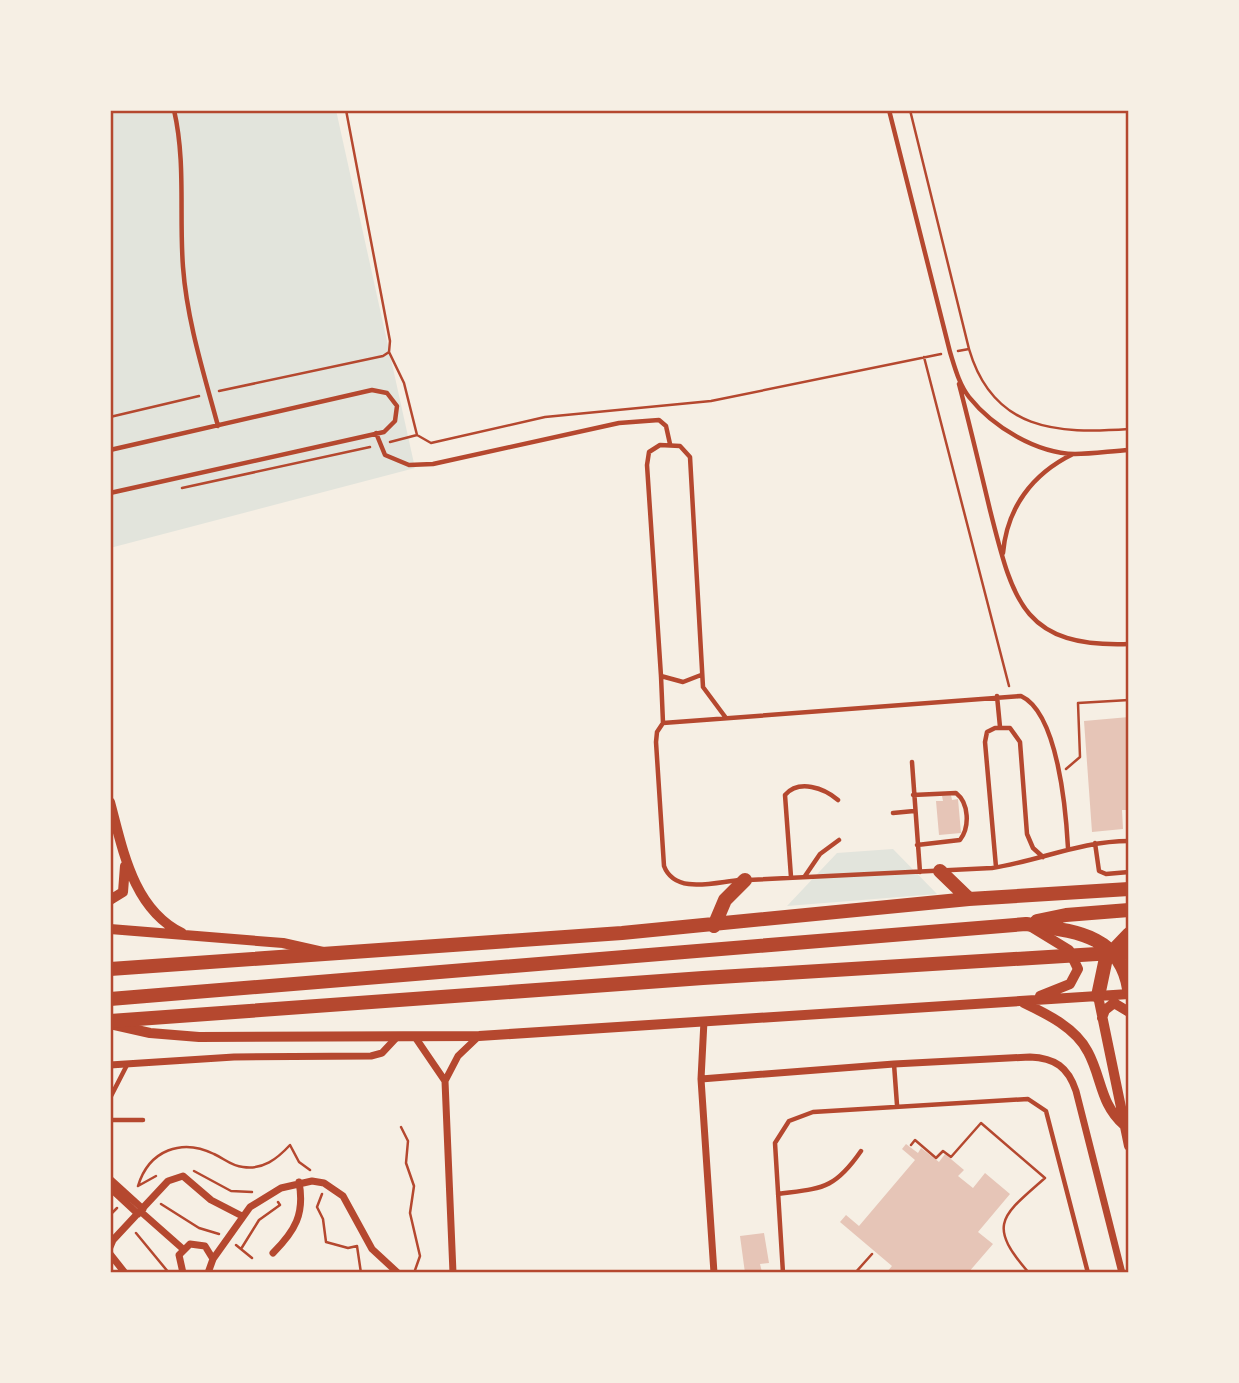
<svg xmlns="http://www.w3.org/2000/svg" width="1239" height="1383" font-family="Rubik,sans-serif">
<rect width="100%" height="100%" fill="#f6efe4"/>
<path fill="#e2e4dc" d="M 110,110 L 336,110 L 415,468 L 110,548 Z
M 893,849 L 937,894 L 787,906 L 837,853 Z"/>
<path fill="#e6c5b7" d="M 1129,717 L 1129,810 L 1122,810 L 1123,829 L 1092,832 L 1084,721 Z
M 951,795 L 952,800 L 958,799 L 961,833 L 939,835 L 936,801 L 943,801 L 942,796 Z
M 906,1144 L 918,1153 L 921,1148 L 939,1162 L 945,1154 L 964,1170 L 958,1176 L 973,1188 L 985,1173 L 1010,1194 L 978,1232 L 993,1244 L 968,1273 L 886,1273 L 892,1266 L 840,1222 L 846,1215 L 859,1226 L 915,1160 L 902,1149 Z
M 764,1233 L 769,1263 L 760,1264 L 762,1272 L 745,1273 L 740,1236 Z"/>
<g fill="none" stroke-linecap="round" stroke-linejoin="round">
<path stroke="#b5482f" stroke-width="2.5" d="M 910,110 L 969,349 C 993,431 1057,434 1129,429
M 958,351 L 969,349
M 389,352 L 404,383 L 417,435 L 431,443 L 545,417 L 711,401 L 941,354
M 924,357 L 1009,686
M 219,391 L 383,356 L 389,352 L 390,341 L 346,110
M 110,417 L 199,396
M 390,442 L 417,435
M 182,488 L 370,447
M 1066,769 L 1080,757 L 1078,703 L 1129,700
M 401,1127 L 408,1141 L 406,1163 L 414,1186 L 410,1213 L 420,1256 L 414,1273
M 911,1145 L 915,1140 L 936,1158 L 943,1151 L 951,1157 L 981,1123 L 1045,1178 C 1002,1216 986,1224 1029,1273
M 194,1171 L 231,1191 L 252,1192
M 138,1186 C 149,1150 182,1138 214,1154 C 225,1159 231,1166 243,1167 C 263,1170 277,1159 290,1145 L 299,1162 L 310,1170
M 138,1186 L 156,1176
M 322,1194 L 317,1207 L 323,1219 L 326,1242 L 348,1248 L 357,1246
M 161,1204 L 199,1228 L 219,1234
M 110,1215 L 117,1208
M 110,1221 L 110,1224
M 136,1233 L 169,1273
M 236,1245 L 252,1258
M 357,1246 L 361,1273
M 241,1249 L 259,1220 L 280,1205 L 278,1202
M 855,1273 L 872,1254
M 1053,1273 L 1063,1272"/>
<path stroke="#b5482f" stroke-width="4.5" d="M 174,110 C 186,162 179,215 183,267 C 187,321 204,374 218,426
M 889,110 L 950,352 C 955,368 959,384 969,397 C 993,427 1036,453 1075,454 C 1093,454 1111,451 1129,450
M 959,384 C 970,426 980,468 990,510 C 1013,600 1022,648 1129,644
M 376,433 L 385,455 L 409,465 L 433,464 L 619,423 L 659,420 L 666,426 L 670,444
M 110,450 L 372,390 L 387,393 L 397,406 L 395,421 L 384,432 L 110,493
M 1003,553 C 1007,508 1032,474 1073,454
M 661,676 L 683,682 L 701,675
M 997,696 L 1000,727
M 726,718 L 703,687 L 690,457 L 680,446 L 660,445 L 649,452 L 647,465 L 661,676 L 663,723 L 657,732 L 656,742 L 664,866 C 675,895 715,882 740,880
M 663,723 L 1021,696 C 1058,713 1066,811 1068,848
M 912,762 L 920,872
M 913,795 L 956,793 C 969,803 970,827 960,840 L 917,845
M 893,813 L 914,811
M 1095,843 L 1099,871 L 1106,874 L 1129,872
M 996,867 L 985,742 L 987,732 L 995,728 L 1010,728 L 1020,742 L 1027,834 L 1033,848 L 1043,857
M 805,876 L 820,854 L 839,840
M 791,877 L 785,795 C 799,779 824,788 838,800
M 748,880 L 992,868 C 1039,861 1081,841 1129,841
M 894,1064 L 897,1105
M 110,1098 L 127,1065
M 110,1120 L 143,1120
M 778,1194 C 822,1188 834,1190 861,1151
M 783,1273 L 775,1143 L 789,1121 L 813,1112 L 1028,1099 L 1046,1111 L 1088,1273"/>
<path stroke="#b5482f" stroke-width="7" d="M 704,1021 L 701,1079 L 714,1273
M 415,1037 L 445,1081
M 110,1065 L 234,1057 L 371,1056 L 382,1053 L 397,1037
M 701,1079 L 894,1064 L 1030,1057 C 1055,1058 1068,1067 1076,1091 L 1122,1273
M 110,1179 L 143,1209
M 110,1188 L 138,1214
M 140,1211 L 183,1249
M 110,1247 L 113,1240 L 168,1181 L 183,1176 L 211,1200 L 242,1216
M 273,1253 C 295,1231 305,1214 299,1182
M 110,1254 L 125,1273
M 183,1273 L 179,1255 L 190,1244 L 205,1246 L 213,1259
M 208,1273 L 213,1259 L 250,1207 L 281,1188 L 312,1181 L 324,1183 L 343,1196 L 372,1249 L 398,1273
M 453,1273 L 445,1081 L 458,1056 L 479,1036"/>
<path stroke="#b5482f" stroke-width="10" d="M 110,802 C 123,850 133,909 182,933
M 110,900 L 123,892 L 125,866
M 1033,928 L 1069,950 L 1078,969 L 1070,984 L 1040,996
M 110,929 L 283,943 L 323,952
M 1098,996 L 1129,1146
M 1024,1003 C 1047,1014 1076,1028 1088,1052 C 1102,1078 1100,1104 1124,1125
M 1102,1018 L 1105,1010 L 1114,1003 L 1129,1012
M 110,1024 L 150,1033 L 199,1037 L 479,1036 L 1129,994"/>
<path stroke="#b5482f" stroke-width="14" d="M 940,871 L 969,899
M 1037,921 L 1066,915 L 1129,910
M 714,926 L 725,900 L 745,880
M 110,969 L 622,933 L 969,899 L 1129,889
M 1098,996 L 1106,958 L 1129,934
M 110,999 L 1026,924 C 1071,931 1120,933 1129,989
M 110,1021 L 703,978 L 1129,952"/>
</g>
<rect width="1239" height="1383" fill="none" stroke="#f6efe4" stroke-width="224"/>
<rect x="112" y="112" width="1015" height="1159" fill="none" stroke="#b5482f" stroke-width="2.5"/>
</svg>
